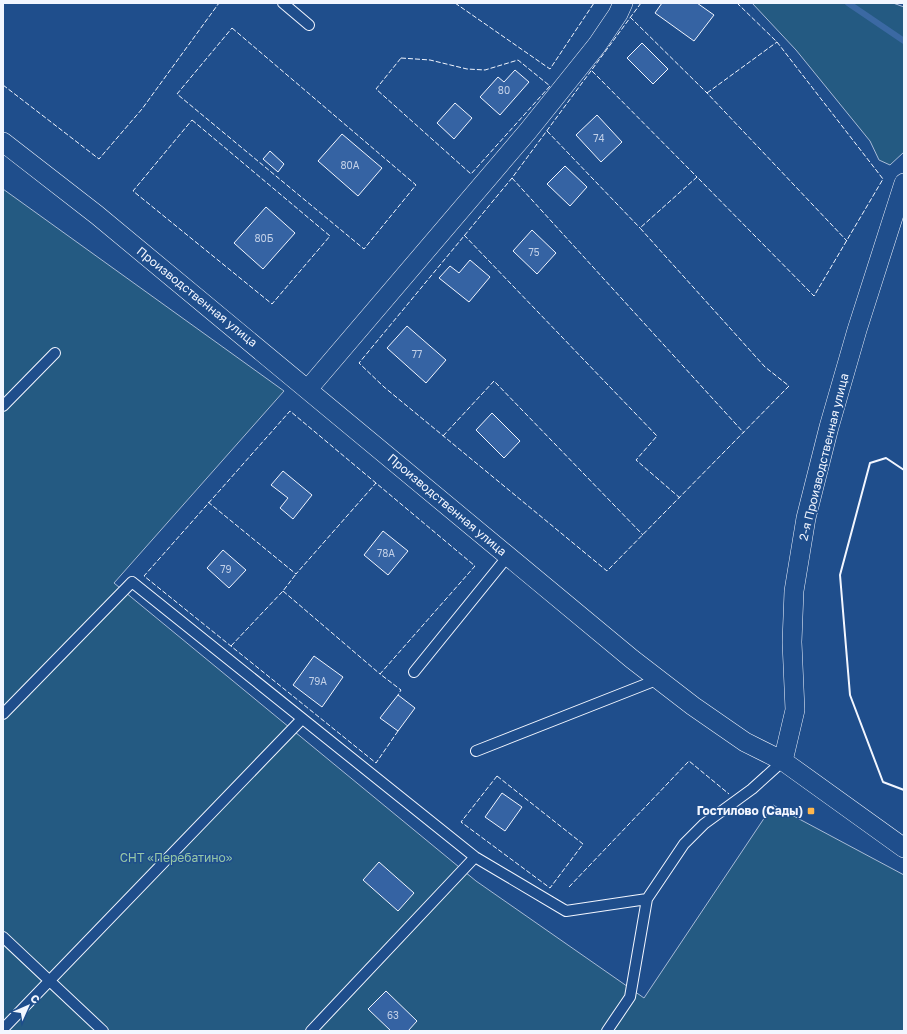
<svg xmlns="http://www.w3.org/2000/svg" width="907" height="1034" font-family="'Golos Text',sans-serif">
<rect width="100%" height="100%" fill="#1f4e8c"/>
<path fill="#245a82" stroke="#a8bbd7" d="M 752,3 L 893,3 L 904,7 L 904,152 L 890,165 L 879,160 L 870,141 L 796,50 Z
M 3,189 L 284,391 L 114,583 L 476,881 L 644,998 L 773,805 L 904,875 L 904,1031 L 3,1031 Z"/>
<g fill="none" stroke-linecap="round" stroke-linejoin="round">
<path stroke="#3b69a3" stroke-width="6" d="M 848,3 L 904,41"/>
</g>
<path fill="#3563a3" stroke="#f2f6ff" d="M 662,3 L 697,3 L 714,15 L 694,41 L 655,13 Z
M 642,43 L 668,69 L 653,84 L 627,58 Z
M 515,70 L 529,82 L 500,115 L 480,97 L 498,77 L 504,82 Z
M 455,103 L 472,118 L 454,139 L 437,123 Z
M 597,115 L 622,142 L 601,162 L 576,135 Z
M 342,134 L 382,168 L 358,196 L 318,161 Z
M 270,151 L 284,164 L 278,172 L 263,159 Z
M 565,166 L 587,187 L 570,206 L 547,184 Z
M 266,207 L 295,233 L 263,269 L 234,243 Z
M 532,230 L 556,253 L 537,274 L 513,251 Z
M 470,260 L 490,277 L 469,302 L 439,278 L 450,266 L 459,273 Z
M 407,326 L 446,360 L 426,383 L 387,348 Z
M 492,413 L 520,441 L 504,458 L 476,430 Z
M 283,471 L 312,495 L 293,519 L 280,508 L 288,498 L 271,485 Z
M 383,531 L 408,551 L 388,575 L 364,555 Z
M 223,550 L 246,570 L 229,588 L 207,568 Z
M 314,656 L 343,677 L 322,707 L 293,685 Z
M 398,695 L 415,708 L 398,731 L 380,718 Z
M 502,793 L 522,807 L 505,831 L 485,817 Z
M 379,862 L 414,893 L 398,911 L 363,880 Z
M 386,991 L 417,1021 L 408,1031 L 391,1031 L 368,1009 Z"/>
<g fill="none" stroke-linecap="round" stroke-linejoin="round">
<defs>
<path id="lane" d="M 283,3 L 309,25
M 3,406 L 55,353
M 414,672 L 508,556
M 3,714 L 132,582 L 475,857 L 566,911 L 647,899
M 476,751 L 659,679
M 3,937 L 103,1031
M 3,1029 L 302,719
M 311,1031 L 475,857
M 607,1031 L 630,997 L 647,899 L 684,844 L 704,824 L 752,789 L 783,761"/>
<path id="street" d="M 3,142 L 97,215 L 632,659 L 693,706 L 745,742 L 783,761 L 904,848
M 308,389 L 528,131 L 597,45 L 618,14 L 623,3
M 783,761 L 795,710 L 792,642 L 794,591 L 806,518 L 829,427 L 857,330 L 904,183"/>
</defs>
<use href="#lane" stroke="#f2f6ff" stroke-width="12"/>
<use href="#street" stroke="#f2f6ff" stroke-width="20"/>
<use href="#lane" stroke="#1f4e8c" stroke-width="10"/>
<use href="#street" stroke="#1f4e8c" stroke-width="19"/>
<path stroke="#f2f6ff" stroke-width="1" stroke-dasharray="5 2" stroke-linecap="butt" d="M 455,3 L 550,69 L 594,3
M 641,3 L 512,178 L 359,363 L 384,387 L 607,571 L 789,386 L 765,367 L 640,228 L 697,177 L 814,296 L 883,179 L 777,42 L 737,3
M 3,5 L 5,3
M 630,17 L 707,93 L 847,241
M 232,28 L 416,185 L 364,249 L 177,94 Z
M 401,58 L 430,60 L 467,69 L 485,70 L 518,60 L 550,86 L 471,174 L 376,89 Z
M 592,71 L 697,177
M 3,85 L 99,159 L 142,109 L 219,3
M 707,93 L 777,42
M 192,120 L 330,236 L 272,304 L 133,191 Z
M 547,131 L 640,228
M 512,178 L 744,433
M 464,235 L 657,436 L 636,460 L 680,498
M 443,436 L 494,381 L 643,535
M 208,502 L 296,574 L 376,483
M 283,591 L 380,674
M 231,646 L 283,591 L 296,574
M 398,731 L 376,763 L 144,576 L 290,411 L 475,566 L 380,674 L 401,690 L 398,695
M 497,776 L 583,844 L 550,888 L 461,822 Z
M 569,887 L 689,761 L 729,794"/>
<path stroke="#f2f6ff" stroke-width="2" d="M 904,470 L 886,458 L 870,463 L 840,575 L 850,695 L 883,782 L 904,790"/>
</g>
<rect fill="#ffb74d" stroke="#1f4e8c" stroke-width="1.5" x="807" y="807" width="8" height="8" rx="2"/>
<g text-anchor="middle" stroke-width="3" stroke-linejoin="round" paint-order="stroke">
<g font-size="10" fill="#c3d1e8">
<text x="504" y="94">80</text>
<text x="599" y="142">74</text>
<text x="350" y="169">80А</text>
<text x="264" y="242">80Б</text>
<text x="534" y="256">75</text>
<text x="417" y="358">77</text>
<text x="386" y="557">78А</text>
<text x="226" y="573">79</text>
<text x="318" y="685">79А</text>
<text x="393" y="1019">63</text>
</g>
<g font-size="12" fill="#f2f6ff" stroke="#1f4e8c">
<text transform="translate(197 297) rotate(39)" y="4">Производственная улица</text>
<text transform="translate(824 457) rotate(-76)" y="4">2-я Производственная улица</text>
<text transform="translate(447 505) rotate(40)" y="4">Производственная улица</text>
</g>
<g font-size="12" font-weight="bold" fill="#f2f6ff" stroke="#1f4e8c" text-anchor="end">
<text x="803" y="815">Гостилово (Сады)</text>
</g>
<g font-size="12" fill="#97c8a6" stroke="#1f4e8c">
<text x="176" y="862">СНТ «Перебатино»</text>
</g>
</g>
<rect width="907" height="1034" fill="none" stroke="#f2f6ff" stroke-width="8"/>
<g transform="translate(28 1006) rotate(45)" stroke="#1f4e8c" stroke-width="3" paint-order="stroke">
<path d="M0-3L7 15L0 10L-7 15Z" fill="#f2f6ff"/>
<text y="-6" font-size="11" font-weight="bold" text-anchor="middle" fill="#f2f6ff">С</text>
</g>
</svg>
